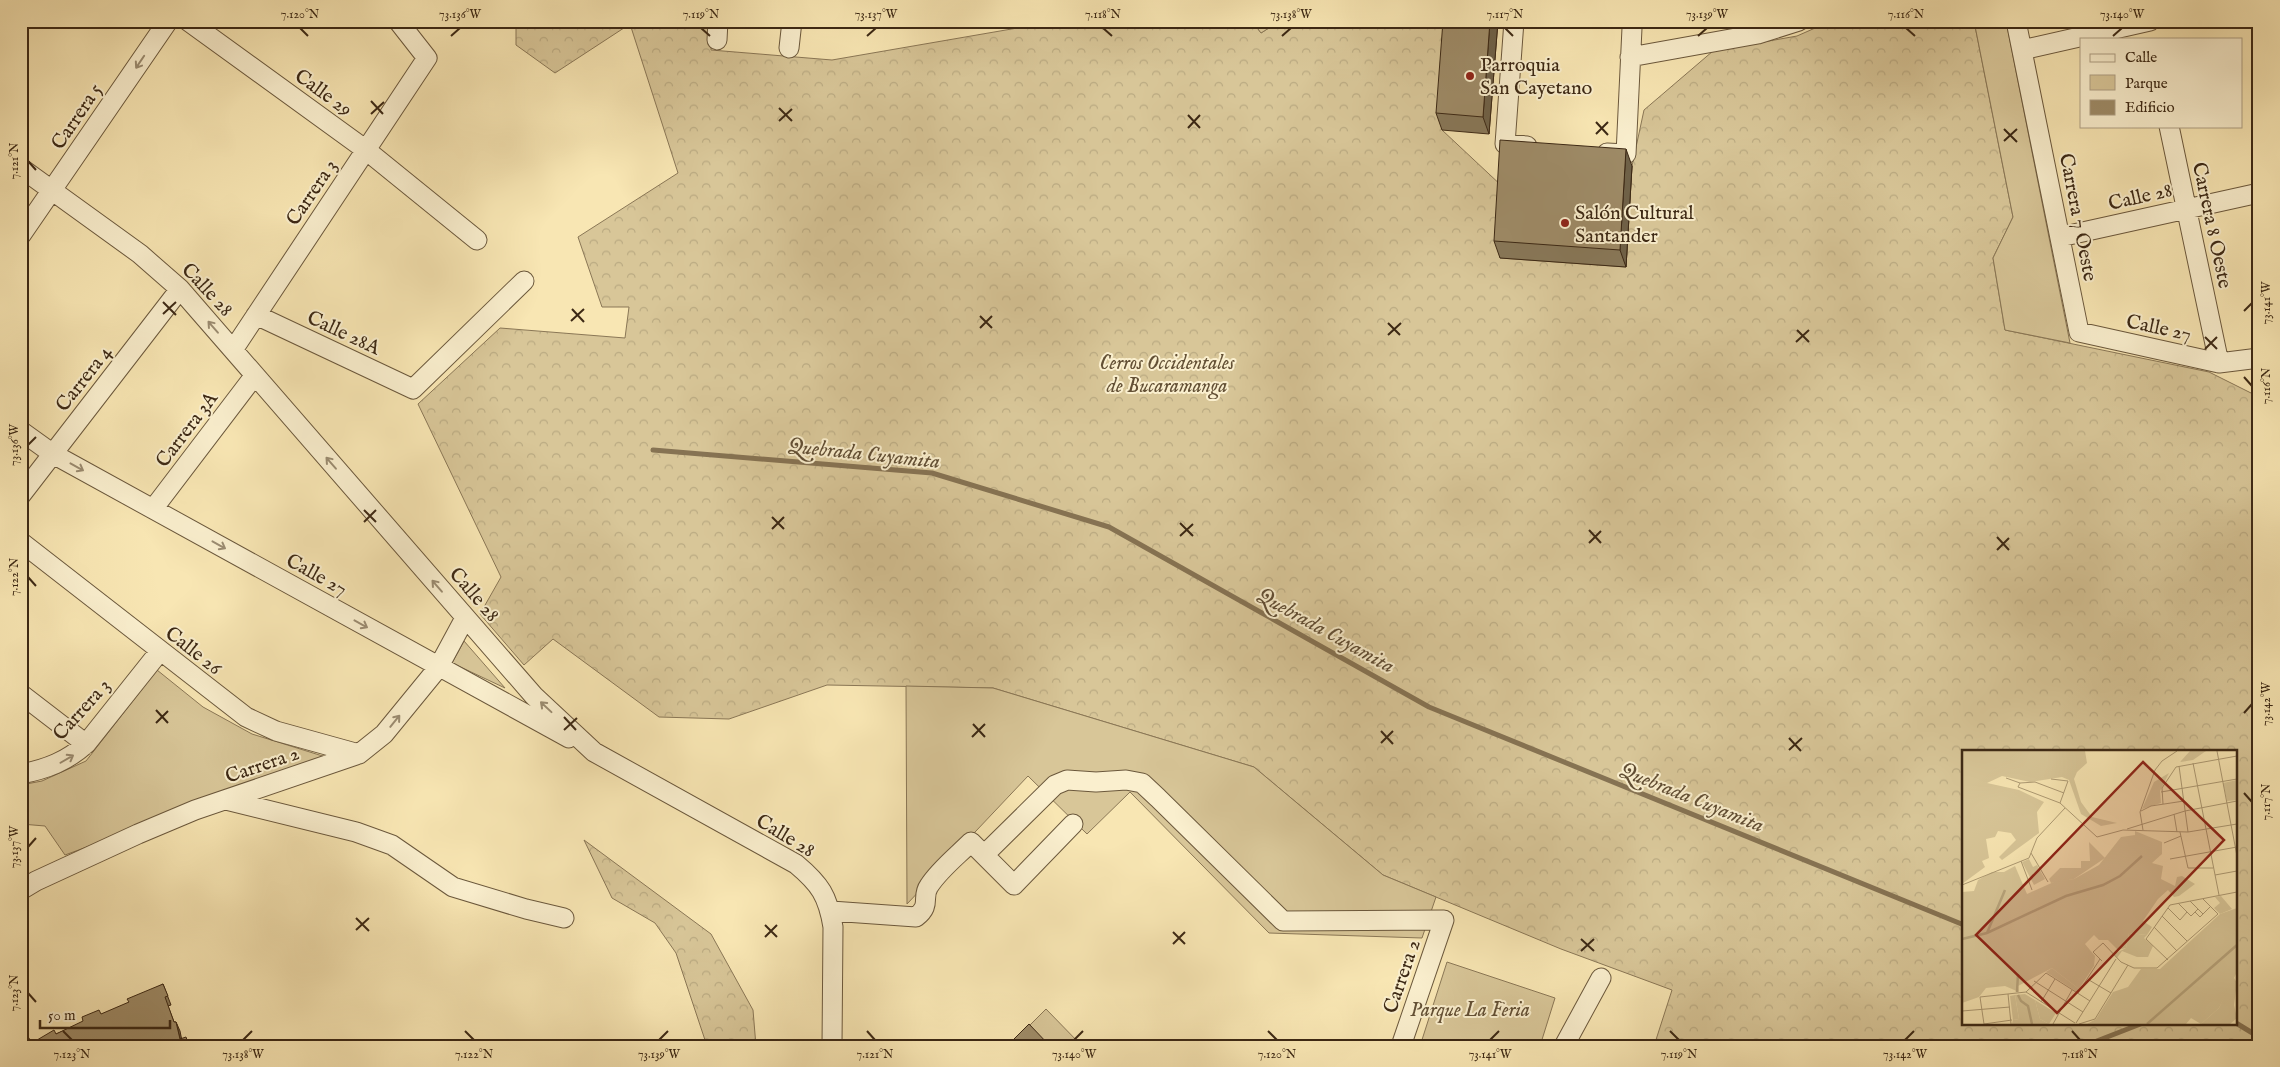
<svg xmlns="http://www.w3.org/2000/svg" width="2280" height="1067" font-family="'IM FELL English',serif">
<defs>
<pattern id="forest-crowns" width="20" height="18" patternUnits="userSpaceOnUse" patternTransform="scale(1.25)"><rect width="20" height="18" fill="#d8c698"/><path d="M2 6a3 3 0 1 1 6 0M12 15a3 3 0 1 1 6 0" fill="none" stroke="#baaa82"/></pattern>
</defs>
<rect width="100%" height="100%" fill="#f8e6b3"/>
<filter id="stains"><feTurbulence type="fractalNoise" baseFrequency=".004" numOctaves="4"/><feColorMatrix values="0 0 0 0 .2 0 0 0 0 .09 0 0 0 0 .02 0 0 0 .5 -.17"/></filter>
<radialGradient id="worn" r=".72"><stop offset=".6" stop-color="#630" stop-opacity="0"/><stop offset="1" stop-color="#630" stop-opacity=".3"/></radialGradient>
<path fill="url(#forest-crowns)" stroke="#8a7756" fill-rule="evenodd" d="M 516,21 L 712,21 L 711,50 L 832,60 L 1058,21 L 1252,21 L 1261,33 L 1280,21 L 1451,21 L 1442,130 L 1504,188 L 1500,258 L 1626,267 L 1632,166 L 1644,110 L 1713,51 L 1797,36 L 1831,21 L 1974,21 L 2013,217 L 1993,258 L 2005,330 L 2209,372 L 2259,397 L 2259,1046 L 1654,1046 L 1672,990 L 1561,949 L 1383,875 L 1254,767 L 993,688 L 827,685 L 729,719 L 659,717 L 553,639 L 524,665 L 480,614 L 501,577 L 418,404 L 500,328 L 625,338 L 629,307 L 602,307 L 578,237 L 678,173 L 630,24 L 555,73 L 516,45 ZM 1964,751 L 2236,751 L 2236,1023 L 1964,1023 Z
M 584,840 L 711,934 L 753,1010 L 756,1046 L 707,1046 L 676,953 L 655,923 L 612,898 Z"/>
<path fill="#d8c698" stroke="#8a7756" d="M 1252,21 L 1280,21 L 1261,33 Z
M 1974,21 L 2006,21 L 2070,343 L 2005,330 L 1993,258 L 2013,217 Z
M 464,641 L 505,688 L 452,663 Z
M 157,670 L 203,707 L 252,734 L 329,758 L 65,855 L 45,826 L 21,824 L 21,785 L 42,781 L 86,761 Z
M 906,686 L 993,688 L 1254,767 L 1383,875 L 1436,897 L 1422,938 L 1269,933 L 1130,792 L 1087,834 L 1028,776 L 907,904 Z
M 1447,962 L 1555,998 L 1540,1046 L 1420,1046 Z
M 1046,1009 L 1082,1046 L 1009,1046 Z"/>
<g fill="none" stroke-linecap="round" stroke-linejoin="round">
<path stroke="#867353" stroke-width="5" d="M 653,450 L 932,473 L 1109,527 L 1429,707 L 1964,925
M 2236,1023 L 2259,1037
M 2084,1046 L 2143,1023"/>
<defs>
<path id="minor" d="M 188,21 L 366,150 L 477,240
M 1514,21 L 1505,144 L 1527,146
M 2016,21 L 2079,332 L 2219,363 L 2259,358
M 717,40 L 718,21
M 789,48 L 792,21
M 2022,50 L 2150,21
M 1630,57 L 1758,34 L 1799,21
M 2169,126 L 2219,363
M 1607,153 L 1626,154 L 1632,28
M 21,168 L 140,254 L 180,289 L 534,696 L 594,752 L 796,864 C 820,884 828,896 833,927 L 832,1046
M 21,235 L 168,21
M 2060,237 L 2259,193
M 256,315 L 413,389 L 524,281
M 233,350 L 427,58 L 398,21
M 21,431 L 53,454 L 569,738
M 21,495 L 180,289
M 153,509 L 255,375
M 21,542 L 246,717 L 276,731 L 359,754
M 21,694 L 86,744
M 21,774 C 47,769 67,761 86,744 L 160,651
M 226,800 L 356,832 L 392,845 L 453,887 L 526,909 L 564,918
M 984,855 L 1055,785 L 1067,780 L 1096,782 L 1126,780 L 1142,783 L 1158,798 L 1283,921 L 1444,920 L 1401,1046
M 21,890 L 36,881 L 138,834 L 195,810 L 359,754 L 384,734 L 438,668 L 465,618
M 831,911 L 916,917 C 932,905 921,897 929,886 C 939,870 957,856 971,842 L 1014,885 L 1073,824
M 1564,1046 L 1601,978"/>
</defs>
<use href="#minor" stroke="#6b583c" stroke-width="21"/>
<use href="#minor" stroke="#faefce" stroke-width="19"/>
</g>
<path fill="#887859" stroke="#3c2814" d="M 1498,21 L 1489,134 L 1442,130 L 1436,113 Z
M 1632,166 L 1626,267 L 1500,258 L 1494,241 Z
M 163,984 L 171,1005 L 168,1006 L 174,1022 L 176,1022 L 181,1038 L 189,1046 L 32,1043 L 56,1034 L 129,1003 Z"/>
<path fill="#6f6148" stroke="#3c2814" d="M 1490,21 L 1498,21 L 1489,134 L 1483,117 Z
M 1626,149 L 1632,166 L 1626,267 L 1620,250 Z
M 176,1022 L 180,1031 L 183,1046 L 180,1039 Z"/>
<path fill="#9e8b67" stroke="#3c2814" d="M 1443,21 L 1490,21 L 1483,117 L 1436,113 Z
M 1500,140 L 1626,149 L 1620,250 L 1494,241 Z
M 163,984 L 168,996 L 165,997 L 174,1022 L 176,1022 L 180,1039 L 186,1037 L 189,1046 L 21,1046 L 21,1037 L 27,1035 L 32,1043 L 54,1030 L 56,1034 L 83,1021 L 82,1017 L 99,1010 L 101,1014 L 129,1002 L 127,999 Z
M 1029,1024 L 1050,1046 L 1007,1046 Z"/>
<defs><path id="oneway-shaft" d="M-6 0H5M1.5-3L5.5 0L1.5 3" fill="none" stroke-width="1.6" stroke-linecap="round" stroke-linejoin="round" transform="scale(1.25)"/></defs>
<g stroke="#9b8c71">
<use href="#oneway-shaft" transform="translate(140 62) rotate(124)"/>
<use href="#oneway-shaft" transform="translate(213 327) rotate(-131)"/>
<use href="#oneway-shaft" transform="translate(331 463) rotate(-131)"/>
<use href="#oneway-shaft" transform="translate(77 467) rotate(29)"/>
<use href="#oneway-shaft" transform="translate(219 545) rotate(29)"/>
<use href="#oneway-shaft" transform="translate(437 586) rotate(-131)"/>
<use href="#oneway-shaft" transform="translate(361 624) rotate(29)"/>
<use href="#oneway-shaft" transform="translate(546 707) rotate(-137)"/>
<use href="#oneway-shaft" transform="translate(395 721) rotate(-51)"/>
<use href="#oneway-shaft" transform="translate(67 759) rotate(-30)"/>
</g>
<path fill="none" stroke="#3c2814" stroke-width="2" d="M 300,28 L 308,36M 701,28 L 710,36M 1103,28 L 1112,36M 1505,28 L 1513,36M 1906,28 L 1915,36M 451,36 L 460,28M 867,36 L 876,28M 1282,36 L 1291,28M 1698,36 L 1707,28M 2113,36 L 2122,28M 371,101 L 383,114M 779,108 L 792,121M 371,114 L 384,102M 1188,115 L 1200,128M 779,121 L 792,109M 1596,122 L 1608,135M 1188,128 L 1200,115M 2004,129 L 2017,142M 1596,134 L 1608,122M 2004,141 L 2017,129M 28,161 L 36,170M 163,302 L 176,315M 572,309 L 584,322M 2244,311 L 2252,303M 163,314 L 176,302M 980,316 L 992,328M 571,321 L 584,309M 1388,323 L 1400,335M 980,328 L 992,316M 1797,330 L 1809,342M 1388,335 L 1401,323M 2205,337 L 2217,349M 1796,342 L 1809,330M 2205,349 L 2217,337M 2244,377 L 2252,386M 28,445 L 36,437M 364,510 L 376,522M 772,517 L 784,529M 364,522 L 376,510M 1180,523 L 1193,536M 772,529 L 784,517M 1589,530 L 1601,543M 1180,536 L 1193,524M 1997,537 L 2009,550M 1589,543 L 1601,531M 1997,550 L 2009,538M 28,577 L 36,586M 156,710 L 168,723M 2244,713 L 2252,704M 564,717 L 576,730M 156,723 L 168,711M 973,724 L 985,737M 564,730 L 577,718M 1381,731 L 1393,744M 972,737 L 985,724M 1789,738 L 1801,751M 1381,743 L 1393,731M 1789,750 L 1802,738M 2244,793 L 2252,802M 28,847 L 36,838M 356,918 L 369,931M 765,925 L 777,937M 356,930 L 369,918M 1173,932 L 1185,944M 765,937 L 777,925M 1581,939 L 1594,951M 1173,944 L 1185,932M 1581,951 L 1594,939M 28,993 L 36,1002M 63,1031 L 72,1040M 465,1031 L 474,1040M 867,1031 L 875,1040M 1268,1031 L 1277,1040M 1670,1031 L 1679,1040M 2072,1031 L 2080,1040M 243,1040 L 252,1031M 659,1040 L 668,1031M 1074,1040 L 1083,1031M 1490,1040 L 1499,1031M 1905,1040 L 1914,1031"/>
<g fill="#8f2418" stroke="#faefce" stroke-width="2">
<circle cx="1470" cy="76" r="5"/>
<circle cx="1565" cy="223" r="5"/>
</g>
<g text-anchor="middle" stroke-width="4" stroke-linejoin="round" paint-order="stroke">
<g font-size="20" fill="#3c2814" stroke="#faefce" text-anchor="start">
<text x="1480" y="71">Parroquia<tspan x="1480" dy="23">San Cayetano</tspan></text>
<text x="1575" y="219">Salón Cultural<tspan x="1575" dy="23">Santander</tspan></text>
</g>
<g font-size="20" fill="#3c2814" stroke="#faefce">
<text transform="translate(324 92) rotate(36)" y="7">Calle 29</text>
<text transform="translate(76 116) rotate(-56)" y="7">Carrera 5</text>
<text transform="translate(311 192) rotate(-56)" y="7">Carrera 3</text>
<text transform="translate(2140 196) rotate(-13)" y="7">Calle 28</text>
<text transform="translate(2079 217) rotate(79)" y="7">Carrera 7 Oeste</text>
<text transform="translate(2213 225) rotate(78)" y="7">Carrera 8 Oeste</text>
<text transform="translate(208 289) rotate(47)" y="7">Calle 28</text>
<text transform="translate(2159 327) rotate(12)" y="7">Calle 27</text>
<text transform="translate(344 332) rotate(25)" y="7">Calle 28A</text>
<text transform="translate(83 378) rotate(-52)" y="7">Carrera 4</text>
<text transform="translate(186 429) rotate(-53)" y="7">Carrera 3A</text>
<text transform="translate(317 574) rotate(29)" y="7">Calle 27</text>
<text transform="translate(475 594) rotate(49)" y="7">Calle 28</text>
<text transform="translate(194 650) rotate(38)" y="7">Calle 26</text>
<text transform="translate(81 709) rotate(-48)" y="7">Carrera 3</text>
<text transform="translate(262 764) rotate(-19)" y="7">Carrera 2</text>
<text transform="translate(786 835) rotate(31)" y="7">Calle 28</text>
<text transform="translate(1401 976) rotate(-71)" y="7">Carrera 2</text>
</g>
<g font-size="20" font-style="italic" fill="#635035" stroke="#faefce">
<text x="1167" y="369">Cerros Occidentales<tspan x="1167" dy="23">de Bucaramanga</tspan></text>
<text x="1470" y="1016">Parque La Feria</text>
</g>
<g font-size="21" font-style="italic" fill="#614e34" stroke="#faefce">
<text transform="translate(864 453) rotate(6)" y="7">Quebrada Cuyamita</text>
<text transform="translate(1326 630) rotate(29)" y="7">Quebrada Cuyamita</text>
<text transform="translate(1692 797) rotate(22)" y="7">Quebrada Cuyamita</text>
</g>
</g>
<g transform="translate(1962 750)">
<rect width="275" height="275" fill="#f8e6b3"/>
<path d="M 0,1 L 123,1 L 125,13 L 115,22 L 112,29 L 119,52 L 130,67 L 155,73 L 139,76 L 119,64 L 107,30 L 100,27 L 68,32 L 40,26 L 25,33 L 57,40 L 82,52 L 75,62 L 77,83 L 40,110 L 37,107 L 54,90 L 49,83 L 36,81 L 33,87 L 24,89 L 27,108 L 20,111 L 23,117 L 0,134 ZM 228,1 L 244,1 L 231,10 L 218,12 ZM 173,81 L 200,92 L 200,104 L 190,113 L 201,116 L 199,129 L 213,136 L 215,127 L 220,126 L 233,134 L 217,146 L 212,147 L 206,140 L 196,149 L 181,171 L 190,177 L 185,185 L 167,183 L 164,198 L 156,200 L 146,190 L 137,190 L 132,185 L 123,194 L 133,206 L 132,216 L 117,239 L 90,218 L 56,236 L 57,242 L 43,236 L 24,238 L 17,247 L 0,253 L 0,142 L 12,141 L 16,130 L 30,122 L 42,122 L 53,116 L 65,144 L 94,131 L 112,129 L 137,115 L 159,87 L 173,85 ZM 275,158 L 275,222 L 257,258 L 239,274 L 229,268 L 224,274 L 125,274 L 134,269 L 151,242 L 166,237 L 179,219 L 198,219 L 258,164 ZM 63,244 L 73,250 L 78,269 L 87,274 L 50,274 L 51,270 L 57,269 L 53,245 Z" fill="#d8c698"/>
<path d="M 207,23 L 198,41 L 199,53 L 180,59 L 192,32 ZM 275,30 L 275,50 L 265,51 L 261,33 ZM 127,92 L 143,108 L 112,129 L 89,133 L 87,129 L 98,118 L 119,118 L 119,111 L 128,111 ZM 67,109 L 71,117 L 75,115 L 83,129 L 72,135 L 60,112 ZM 259,146 L 270,159 L 258,164 L 252,158 L 258,153 L 253,147 ZM 167,183 L 185,185 L 182,188 L 191,196 L 186,207 L 175,207 L 160,201 L 155,208 L 152,204 L 164,198 ZM 90,218 L 117,239 L 115,242 L 84,222 ZM 271,226 L 275,233 L 272,255 L 275,268 L 268,274 L 239,274 L 257,258 ZM 53,245 L 57,269 L 51,270 L 48,246 ZM 73,250 L 94,263 L 87,274 L 78,269 Z" fill="#d8c698"/>
<path fill="none" stroke="#b8a57d" stroke-width="2.5" d="M 25,183 L 43,140M 0,189 L 25,183 L 104,146 L 141,135 L 158,126 L 180,106M 55,242 L 56,224M 56,245 L 59,251 L 66,256 L 70,274M 185,274 L 275,195"/>
<path fill="none" stroke="#ad9a73" stroke-width="1" d="M 255,1 L 275,106M 231,13 L 257,145M 217,16 L 226,82M 44,28 L 58,33 L 73,32 L 102,43M 89,29 L 106,31 L 98,53M 58,33 L 56,37 L 98,53 L 135,87 L 161,80 L 226,82 L 275,74M 199,42 L 275,29M 201,54 L 200,38 L 214,17 L 275,6M 179,61 L 189,56 L 222,51M 212,64 L 215,82M 165,79 L 223,61 L 275,51M 181,80 L 178,62 L 193,20 L 200,11 L 215,1M 218,82 L 226,118 L 251,118M 202,93 L 219,86M 69,103 L 86,132M 208,109 L 275,97M 59,111 L 70,140M 253,125 L 275,121M 0,135 L 67,108 L 75,88 L 103,58M 228,151 L 241,164M 216,153 L 229,166 L 236,159M 206,158 L 218,170 L 225,162M 233,162 L 238,167 L 248,157M 200,166 L 225,191M 192,177 L 215,201M 206,210 L 184,189 L 208,155 L 275,142M 140,211 L 131,202 L 141,193 L 159,212 L 172,218 L 195,218M 195,218 L 256,164 L 241,149M 127,230 L 149,243M 72,231 L 121,262M 64,242 L 113,273M 116,243 L 138,209M 46,244 L 49,274M 79,252 L 93,229M 0,261 L 48,257M 114,273 L 154,209M 22,274 L 18,247 L 64,242 L 84,223 L 128,251M 22,274 L 50,270M 91,274 L 110,240M 117,274 L 133,269 L 166,215"/>
<path fill="#8f2418" fill-opacity="0.15" stroke="#8f2418" stroke-width="2.5" d="M 181,12 L 262,90 L 95,263 L 14,185 Z"/>
<rect width="275" height="275" fill="none" stroke="#3c2814" stroke-width="2.5"/>
</g>
<rect width="2280" height="1067" fill="none" stroke="#f8e6b3" stroke-width="55"/>
<rect x="2080" y="38" width="162" height="90" fill="#faefce" stroke="#ae9f84"/>
<rect x="2090" y="54" width="25" height="8" fill="#faefce" stroke="#ae9f84"/>
<text x="2125" y="62" font-size="15" fill="#3c2814">Calle</text>
<rect x="2090" y="75" width="25" height="15" fill="#d8c698" stroke="#ae9f84"/>
<text x="2125" y="88" font-size="15" fill="#3c2814">Parque</text>
<rect x="2090" y="100" width="25" height="15" fill="#9e8b67" stroke="#ae9f84"/>
<text x="2125" y="112" font-size="15" fill="#3c2814">Edificio</text>
<path d="M40 1020v8h130v-8" fill="none" stroke="#3c2814" stroke-width="2.5"/>
<text x="48" y="1020" font-size="15" fill="#3c2814" stroke="#faefce" stroke-width="4" paint-order="stroke">50 m</text>
<rect x="28" y="28" width="2224" height="1012" fill="none" stroke="#3c2814" stroke-width="2"/>
<g font-size="12" text-anchor="middle" fill="#3c2814">
<text x="300" y="18">7.120°N</text>
<text x="460" y="18">73.136°W</text>
<text x="701" y="18">7.119°N</text>
<text x="876" y="18">73.137°W</text>
<text x="1103" y="18">7.118°N</text>
<text x="1291" y="18">73.138°W</text>
<text x="1505" y="18">7.117°N</text>
<text x="1707" y="18">73.139°W</text>
<text x="1906" y="18">7.116°N</text>
<text x="2122" y="18">73.140°W</text>
<text transform="translate(14 161) rotate(-90)" y="4">7.121°N</text>
<text transform="translate(2266 303) rotate(-90)" y="4">73.141°W</text>
<text transform="translate(2266 386) rotate(-90)" y="4">7.116°N</text>
<text transform="translate(14 445) rotate(-90)" y="4">73.136°W</text>
<text transform="translate(14 577) rotate(-90)" y="4">7.122°N</text>
<text transform="translate(2266 704) rotate(-90)" y="4">73.142°W</text>
<text transform="translate(2266 802) rotate(-90)" y="4">7.117°N</text>
<text transform="translate(14 847) rotate(-90)" y="4">73.137°W</text>
<text transform="translate(14 993) rotate(-90)" y="4">7.123°N</text>
<text x="72" y="1058">7.123°N</text>
<text x="243" y="1058">73.138°W</text>
<text x="474" y="1058">7.122°N</text>
<text x="659" y="1058">73.139°W</text>
<text x="875" y="1058">7.121°N</text>
<text x="1074" y="1058">73.140°W</text>
<text x="1277" y="1058">7.120°N</text>
<text x="1490" y="1058">73.141°W</text>
<text x="1679" y="1058">7.119°N</text>
<text x="1905" y="1058">73.142°W</text>
<text x="2080" y="1058">7.118°N</text>
</g>
<rect width="100%" height="100%" filter="url(#stains)"/>
<rect width="100%" height="100%" fill="url(#worn)"/>
</svg>
